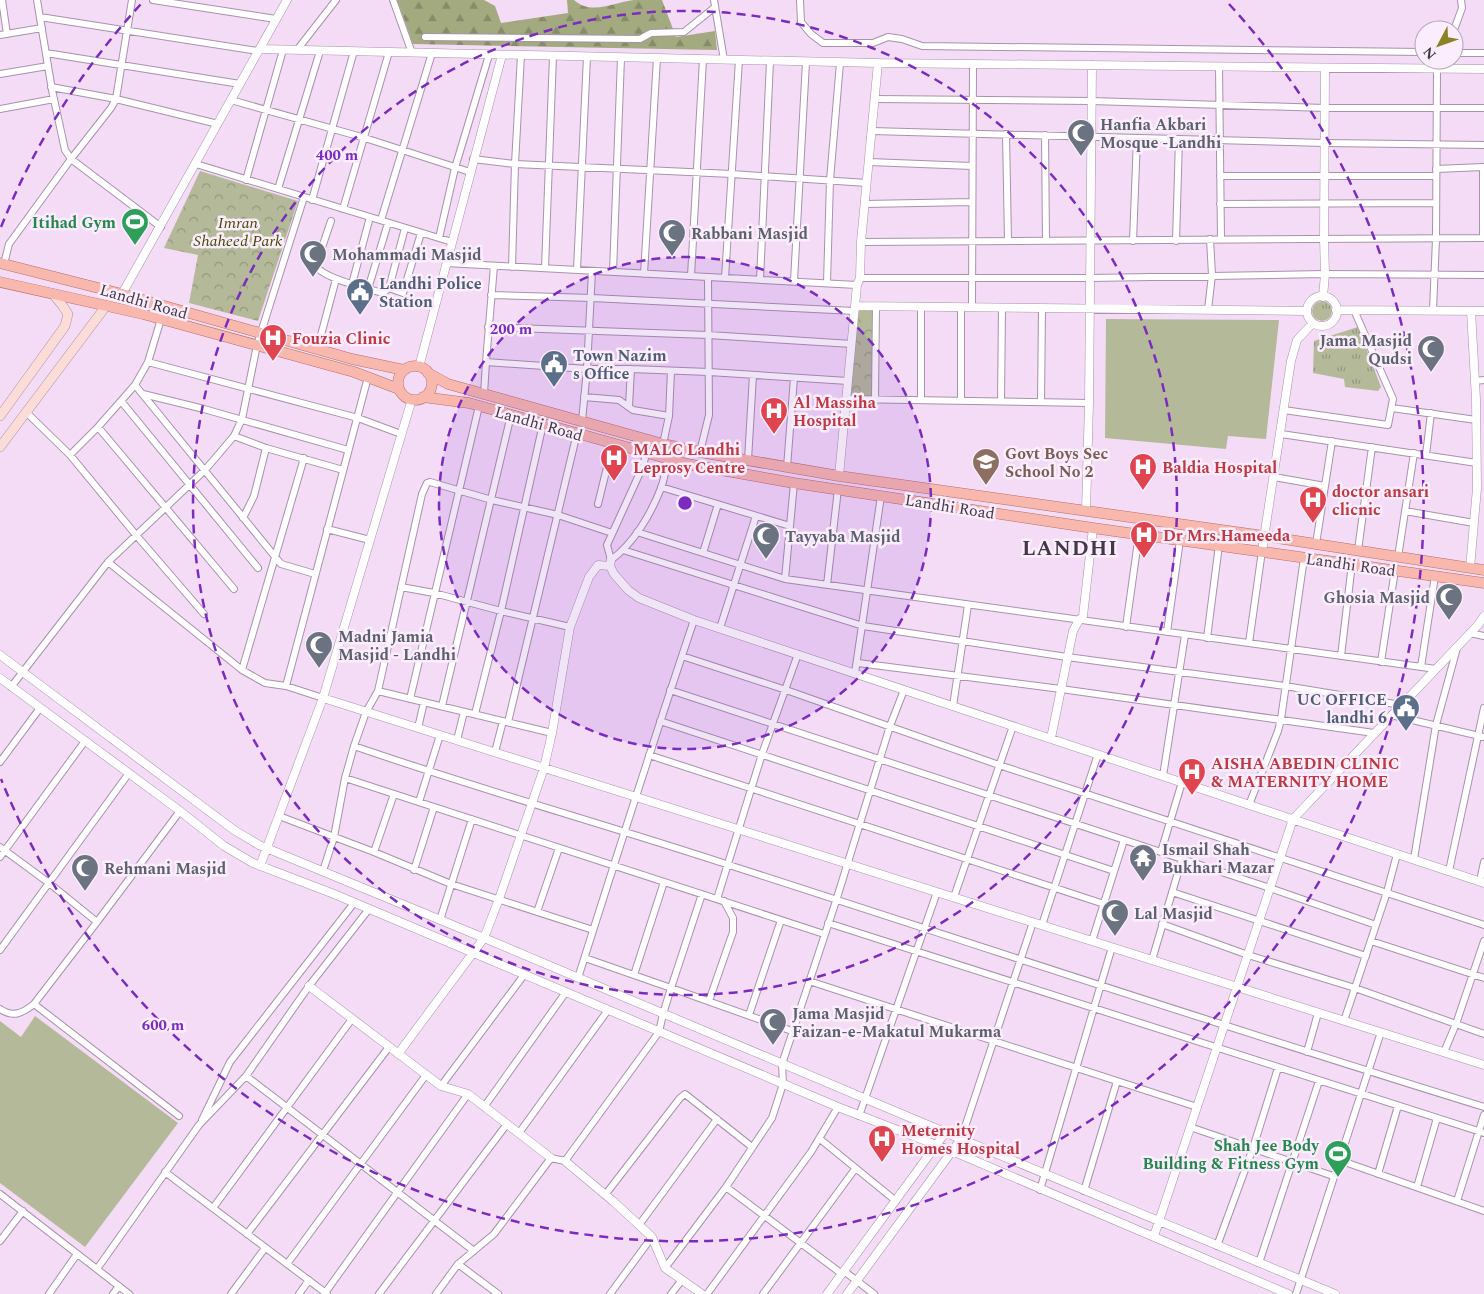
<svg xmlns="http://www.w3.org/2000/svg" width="1484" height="1294" font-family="Spectral,serif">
<defs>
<pattern id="grass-tufts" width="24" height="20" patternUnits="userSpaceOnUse" patternTransform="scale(1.25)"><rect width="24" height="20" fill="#b4ba99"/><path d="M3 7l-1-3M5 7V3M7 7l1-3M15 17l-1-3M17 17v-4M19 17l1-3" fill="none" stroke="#94987e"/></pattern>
<pattern id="forest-firs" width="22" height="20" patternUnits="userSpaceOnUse" patternTransform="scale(1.25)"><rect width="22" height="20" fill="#a3aa7f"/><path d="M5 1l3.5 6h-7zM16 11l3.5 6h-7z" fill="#868b6a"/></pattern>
<pattern id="park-crowns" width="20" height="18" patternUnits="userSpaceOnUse" patternTransform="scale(1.25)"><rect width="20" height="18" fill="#b4ba99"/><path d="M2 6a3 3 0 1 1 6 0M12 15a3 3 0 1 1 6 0" fill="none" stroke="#94987e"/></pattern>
</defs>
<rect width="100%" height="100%" fill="#f4dcf7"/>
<path fill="url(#grass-tufts)" d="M1312 311a10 10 0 1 1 20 0a10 10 0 1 1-20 0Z
M 1358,327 L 1381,387 L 1378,391 L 1345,387 L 1344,379 L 1313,373 L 1314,341 Z"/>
<path fill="url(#forest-firs)" d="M 397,0 L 484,0 L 495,6 L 501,23 L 568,13 L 567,0 L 574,0 C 592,16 614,2 634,0 C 643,0 653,0 662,0 L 676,37 L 715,31 L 717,50 L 413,44 Z"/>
<path fill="url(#park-crowns)" d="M 200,171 L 298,201 L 258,321 L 189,303 L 198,255 L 164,248 Z
M 855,306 L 876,306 L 875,399 L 847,399 Z"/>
<path fill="#b4ba99" d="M 1106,319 L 1279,320 L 1266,439 L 1228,436 L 1226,449 L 1105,438 Z
M 35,1016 L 178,1123 L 85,1247 L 0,1183 L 0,1021 L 21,1037 Z"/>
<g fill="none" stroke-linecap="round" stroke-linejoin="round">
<defs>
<path id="minor" d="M 2,0 L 7,34
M 37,0 L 52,90 L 65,150 L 71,159 L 161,227
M 153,0 L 276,19
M 393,0 L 412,53
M 714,0 L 724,60
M 800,0 L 801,22 L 811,34 L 823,43 L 873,43 L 888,37 L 902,39 L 922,46 L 1424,52
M 40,17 L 258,51
M 1454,30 L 1462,8 L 1461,0
M 0,35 L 42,28
M 425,37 L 640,39 L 651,33 L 684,32 L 715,7
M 297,50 L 336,0
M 46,53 L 240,84
M 1454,53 L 1484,53
M 1219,67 L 1221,239
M 0,74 L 48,66
M 51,87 L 116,99 L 218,124
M 874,99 L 1091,101 L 1325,108 L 1484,108
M 231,100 L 365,138 L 470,172
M 0,109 L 54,99
M 871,131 L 1325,143 L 1484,145
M 1006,134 L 1008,241
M 1045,135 L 1046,241
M 473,159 L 515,164 L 732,174 L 867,183
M 869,162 L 972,166
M 196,164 L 452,242
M 1436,169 L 1483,167 L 1483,238
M 1220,176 L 1436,176
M 246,180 L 283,50
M 278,189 L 320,51
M 312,200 L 354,51
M 865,204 L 972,202
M 1220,204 L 1436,203
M 343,209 L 389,52
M 381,220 L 432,53
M 331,221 L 317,262 L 316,266 C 324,279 369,289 383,293 L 389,288 L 405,228
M 439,238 L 455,168 L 489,55
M 1133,241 L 1137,138
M 1176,241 L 1179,139
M 861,242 L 1484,238
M 446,263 L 857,285
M 4,264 L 9,244 L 71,159 L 111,108 L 116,99 L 132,0
M 494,266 L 486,362 L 587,369 L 631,369 L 709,372 L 848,381
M 512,267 L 515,164 L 521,55
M 545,268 L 553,56
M 577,270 L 587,57
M 613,272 L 621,58
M 644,274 L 657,58
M 691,276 L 703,59
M 725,278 L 739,60
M 860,278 L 1090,278 L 1325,274 L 1484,275
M 760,280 L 770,61
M 794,281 L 806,62
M 827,283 L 830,180 L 840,63
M 352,284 L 370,217
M 389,288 L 403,293 L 421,233
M 368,289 L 388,223
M 491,295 L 592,298 L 855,311
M 972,307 L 973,64
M 1208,310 L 1212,275 L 1210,239
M 1433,310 L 1436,239 L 1437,69
M 488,327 L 708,335 L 852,344
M 317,350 L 336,279
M 148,362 L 358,418 L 401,434
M 1475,381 L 1484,380
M 135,385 L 281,564 L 315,574
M 143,394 L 204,409 L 348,450
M 484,394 L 486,362
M 584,397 L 619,400 L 633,410 L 669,416
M 847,399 L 1089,403
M 875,399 L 876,306
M 921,400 L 921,307
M 121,401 L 258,568
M 961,401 L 961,307
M 1001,401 L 1002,308
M 1041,402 L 1042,308
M 629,406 L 631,369
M 1392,408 L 1476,420
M 1284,410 L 1388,425 L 1393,399 L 1354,310
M 26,412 L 70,455 L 136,535 L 204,614
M 582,421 L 587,369 L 592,271
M 98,427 L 234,589
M 1281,434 L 1477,463
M 234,436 L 266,448 L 343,470
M 663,444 L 669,416 L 671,371
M 700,452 L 709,415 L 708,277
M 646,454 L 643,466 L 607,545 L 611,560 C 634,543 651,514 661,488 C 666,475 667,459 670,446
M 70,455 L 98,427 L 135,385 L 148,362 L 161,319
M 1426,455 L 1431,413
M 748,460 L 753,375
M 787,467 L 794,378
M 1274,477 L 1325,486
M 661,487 L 790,526 L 794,483
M 598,504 L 613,443
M 1405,511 L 1474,523
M 243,518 L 254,496 L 266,448
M 327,529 L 370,540
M 637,532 L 785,579 L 1436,669
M 1316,544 L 1332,441
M 623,550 L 863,626 L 1067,657 L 1285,686 L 1401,705
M 1358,550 L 1372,447
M 703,553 L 718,504
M 1398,557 L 1414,453
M 108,562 L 242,670 L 265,683 L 286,686 L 323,698
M 785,579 L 790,526
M 827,585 L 838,489
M 401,587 L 434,593 L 501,611 L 570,627
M 1126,627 L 1139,534
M 720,628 L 756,516
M 1167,632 L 1180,540
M 1470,633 L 1484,636
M 1207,638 L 1219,545
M 1249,643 L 1262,551
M 682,656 L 786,690 L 999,765 L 1484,925
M 1341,656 L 1352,564
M 1381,662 L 1395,570
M 858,663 L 1061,689 L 1374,733
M 1421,667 L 1435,576
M 242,670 L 304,458
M 855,673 L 881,496
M 286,686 L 368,377
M 11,687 L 108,562 L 205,470 L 234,436 L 242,419 L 257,345 L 304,197
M 670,690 L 1270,888 L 1376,925
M 378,691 L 552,733
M 410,699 L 479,406
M 442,706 L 511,415
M 953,706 L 968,605
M 475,714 L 501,611 L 543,424
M 1391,715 L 1484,737
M 660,721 L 1114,871
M 508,722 L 577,433
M 418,728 L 424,702
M 457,740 L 464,712
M 354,746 C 478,789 604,824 729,865 C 980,946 1231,1029 1484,1107
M 495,752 L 503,721
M 649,755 L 1104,904
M 0,762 L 40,708
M 1163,776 L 1185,635
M 345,778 L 824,934
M 419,802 L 440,735
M 1249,805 L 1278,731 L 1281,719 L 1304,558
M 279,816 L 374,852 L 451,884 L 593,930
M 0,847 L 49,883 L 97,922
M 374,852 L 394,794
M 1161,852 L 1182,782
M 0,857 L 85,741
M 1414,859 L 1436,725 L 1457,648
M 414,870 L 434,807
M 323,871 L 334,837 L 345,778 L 354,746 L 366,712 L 378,691 L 422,494 L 427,483 L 430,482 L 492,500 L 558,515 L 612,533
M 1449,871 L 1484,708
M 1480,881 L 1484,862
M 1172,892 L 1366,956
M 954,897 L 1013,726
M 717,899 L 762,754 L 798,654
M 537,912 L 559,848
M 440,920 L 472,819
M 828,923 L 1484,1133
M 1162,924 L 1248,955 L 1355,988 L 1484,1034
M 1042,925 L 1098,754
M 1092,941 L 1124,840
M 1371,941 L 1484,978
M 0,950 L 129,773
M 585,958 L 671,988 L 702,894
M 1152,960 L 1182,859
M 634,975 L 664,882
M 578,978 C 616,858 654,739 694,620
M 809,981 L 1197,1107
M 709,1001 L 733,932 L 733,918 L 724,901
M 34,1004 L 97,922 L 180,811
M 0,1009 C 13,1018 23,1013 34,1004 L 179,1116
M 749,1015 L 781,920
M 1344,1021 L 1387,892 L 1397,854
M 1307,1052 L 1318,1013
M 1444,1052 L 1456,1024 L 1484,941
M 246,1076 L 474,1251
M 441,1086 L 524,975
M 484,1107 L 566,992
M 859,1116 L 937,892
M 202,1120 L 230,1062 L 354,903
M 1190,1127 L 1333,1176
M 519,1133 L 608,1010
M 820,1139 L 896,1201
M 961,1139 L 1033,922
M 1339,1160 L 1484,1211
M 165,1172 L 327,1294
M 1378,1174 L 1398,1106
M 726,1187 L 842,1274
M 1417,1187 L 1437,1118
M 1040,1190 L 1112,947
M 1084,1191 L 1117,1081
M 0,1194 L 129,1294
M 605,1195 L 680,1098 L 685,1094 L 752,1147
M 1457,1201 L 1484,1115
M 213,1208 L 352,1019
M 639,1225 L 717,1119
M 247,1234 L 389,1047
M 0,1241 L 23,1211
M 1217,1246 L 1253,1148 L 1278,1068
M 1259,1263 L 1319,1081
M 287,1264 L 426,1075
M 458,1264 L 498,1294
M 665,1268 L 726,1187 L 772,1118 L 783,1084 L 782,1064 L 836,901 L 890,726 L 904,690
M 97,1269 L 199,1125 L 246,1076 L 309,986 L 369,909
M 844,1271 L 874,1294
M 325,1293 L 468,1094
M 49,1294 L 77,1254
M 113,1294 L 119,1286
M 231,1294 L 265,1248
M 299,1294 L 309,1280
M 379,1294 L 507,1124
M 436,1294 L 458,1264 L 494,1234 L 551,1158 L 565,1161 L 659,1032 L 663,1014 L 671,988 L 792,1031
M 610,1294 L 652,1237
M 671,1294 L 682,1280
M 707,1294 L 811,1152 L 838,1107
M 763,1294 L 855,1169
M 1296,1294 L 1381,1032"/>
<path id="tertiary" d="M 260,49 L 878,63 L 1484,69
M 122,294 L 287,0
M1307 311a15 15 0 1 1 30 0a15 15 0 1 1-30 0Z
M 1323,297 L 1325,274 L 1324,238 L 1325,68
M 855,306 L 1307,311
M 1336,310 L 1484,311
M 419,367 L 502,55
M 839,476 L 857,285 L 860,278 L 861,242 L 878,63
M 1086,511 L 1089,403 L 1092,65
M 1262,551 L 1291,361 L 1297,340 L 1313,323
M 611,560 L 610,566 L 614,574 L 628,590 L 639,598 L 694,620 L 1484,883
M 1470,568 L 1477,488 L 1476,399 L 1471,311
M 0,655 L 234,830 L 259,845 L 484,938 L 961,1139 L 1335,1294
M 0,678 L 180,811 L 224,846 L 253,863 L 334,894 L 838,1107 L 952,1151 L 1288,1294
M 323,698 L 1484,1065
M 1051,738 L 1073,631 L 1079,620 L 1083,616 L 1093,528
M 260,866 L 323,698 L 412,399
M 309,986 L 441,1086 L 468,1094 L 551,1158
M 398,1054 L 484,938 L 499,899 L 544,768 L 552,733 L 570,627 L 589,577 L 598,565 L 610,566
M 565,1161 L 614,1202 L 652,1237 L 665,1268 L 702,1294
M 1154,1236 L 1293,819 L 1478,625 L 1484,616
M 827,1294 L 945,1133
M 847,1294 L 961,1139"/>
<path id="secondary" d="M 0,416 L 65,326 L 68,314 L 62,305 L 53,294
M 0,447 L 106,306"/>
<path id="primary" d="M 0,263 L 122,294 L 352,359 L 404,370
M 0,282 L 143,314 L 354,372 L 399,389
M398 383a17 17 0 1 1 34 0a17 17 0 1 1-34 0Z
M 428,373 L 448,384 L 663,444 L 700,452 L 839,476 L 1264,536 L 1484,570
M 423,397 L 469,403 L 687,464 L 794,483 L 1093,528 L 1484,583"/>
</defs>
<use href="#minor" stroke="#a992ac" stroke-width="8"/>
<use href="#tertiary" stroke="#a992ac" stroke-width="9"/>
<use href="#secondary" stroke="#a992ac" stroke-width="10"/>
<use href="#primary" stroke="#b66d66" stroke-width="11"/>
<use href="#minor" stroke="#fff" stroke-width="6"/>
<use href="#tertiary" stroke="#fff" stroke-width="8"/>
<use href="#secondary" stroke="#fcdcd6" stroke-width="9"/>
<use href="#primary" stroke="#f8b8ae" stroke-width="10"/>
</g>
<circle cx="685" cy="503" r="246" fill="#7b2cbf" fill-opacity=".12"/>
<g fill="none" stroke="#7b2cbf" stroke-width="2.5" stroke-dasharray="9 6">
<circle cx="685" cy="503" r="246"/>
<circle cx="685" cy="503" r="492"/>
<path d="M1 227A738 738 0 0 1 141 4M1229 4A738 738 0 1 1 1 779"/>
</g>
<defs>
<symbol id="mosque-pin" viewBox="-11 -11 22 30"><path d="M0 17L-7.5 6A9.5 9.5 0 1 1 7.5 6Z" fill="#6b7280" stroke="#fbedfd"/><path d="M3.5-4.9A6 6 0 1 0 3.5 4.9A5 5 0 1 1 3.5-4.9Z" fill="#fff"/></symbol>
<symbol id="stadium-pin" viewBox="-11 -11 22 30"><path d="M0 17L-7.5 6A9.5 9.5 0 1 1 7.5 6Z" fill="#2e9e5b" stroke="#fbedfd"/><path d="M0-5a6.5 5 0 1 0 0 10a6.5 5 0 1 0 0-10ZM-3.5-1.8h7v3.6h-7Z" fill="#fff"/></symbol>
<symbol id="civic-pin" viewBox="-11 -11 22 30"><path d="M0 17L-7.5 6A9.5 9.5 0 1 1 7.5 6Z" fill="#5c6f8a" stroke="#fbedfd"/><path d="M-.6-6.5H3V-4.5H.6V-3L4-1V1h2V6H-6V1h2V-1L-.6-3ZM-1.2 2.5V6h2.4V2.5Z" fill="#fff"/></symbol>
<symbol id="hospital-pin" viewBox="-11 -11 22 30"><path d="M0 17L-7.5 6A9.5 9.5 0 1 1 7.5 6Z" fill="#e0444e" stroke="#fbedfd"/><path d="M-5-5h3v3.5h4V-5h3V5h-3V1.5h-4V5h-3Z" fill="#fff"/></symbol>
<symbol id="school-pin" viewBox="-11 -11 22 30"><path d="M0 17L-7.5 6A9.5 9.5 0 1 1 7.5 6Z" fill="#8d6e63" stroke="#fbedfd"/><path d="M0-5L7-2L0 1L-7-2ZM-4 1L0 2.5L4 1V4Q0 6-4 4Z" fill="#fff"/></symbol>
<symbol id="temple-pin" viewBox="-11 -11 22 30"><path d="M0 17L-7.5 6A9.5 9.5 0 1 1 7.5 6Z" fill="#6b7280" stroke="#fbedfd"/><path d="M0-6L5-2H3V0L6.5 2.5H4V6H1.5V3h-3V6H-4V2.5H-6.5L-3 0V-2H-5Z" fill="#fff"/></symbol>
</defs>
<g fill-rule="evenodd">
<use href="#mosque-pin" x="1065" y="117" width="32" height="43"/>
<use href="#stadium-pin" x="119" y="206" width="32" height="43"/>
<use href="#mosque-pin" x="656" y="217" width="32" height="43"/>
<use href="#mosque-pin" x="297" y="238" width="32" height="43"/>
<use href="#civic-pin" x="344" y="276" width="32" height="43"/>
<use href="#hospital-pin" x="257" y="322" width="32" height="43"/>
<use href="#mosque-pin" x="1415" y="333" width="32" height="43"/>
<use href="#civic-pin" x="538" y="348" width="32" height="43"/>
<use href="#hospital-pin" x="758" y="395" width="32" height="43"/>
<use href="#hospital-pin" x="598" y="442" width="32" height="43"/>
<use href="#school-pin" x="970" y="446" width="32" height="43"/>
<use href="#hospital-pin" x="1127" y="451" width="32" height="43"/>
<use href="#hospital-pin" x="1297" y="484" width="32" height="43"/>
<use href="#hospital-pin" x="1128" y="519" width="32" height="43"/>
<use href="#mosque-pin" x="750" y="520" width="32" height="43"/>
<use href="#mosque-pin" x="1433" y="581" width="32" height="43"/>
<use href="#mosque-pin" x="303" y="629" width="32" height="43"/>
<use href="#civic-pin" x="1390" y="692" width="32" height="43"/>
<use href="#hospital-pin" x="1176" y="756" width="32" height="43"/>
<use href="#temple-pin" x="1127" y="842" width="32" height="43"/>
<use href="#mosque-pin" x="69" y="852" width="32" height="43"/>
<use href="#mosque-pin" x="1099" y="897" width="32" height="43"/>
<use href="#mosque-pin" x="757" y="1006" width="32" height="43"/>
<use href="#hospital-pin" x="866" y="1123" width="32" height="43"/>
<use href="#stadium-pin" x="1322" y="1138" width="32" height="43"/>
</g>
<g text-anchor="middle" stroke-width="5" stroke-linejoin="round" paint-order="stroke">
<g font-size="16" font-weight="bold" fill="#5b616d" stroke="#fbedfd" text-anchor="start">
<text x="1100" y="130">Hanfia Akbari<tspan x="1100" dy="18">Mosque -Landhi</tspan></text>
<text x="691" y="239">Rabbani Masjid</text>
<text x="332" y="260">Mohammadi Masjid</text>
<text x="1412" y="346" text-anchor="end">Jama Masjid<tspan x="1412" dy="18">Qudsi</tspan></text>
<text x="785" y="542">Tayyaba Masjid</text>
<text x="1430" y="603" text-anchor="end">Ghosia Masjid</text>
<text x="338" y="642">Madni Jamia<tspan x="338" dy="18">Masjid - Landhi</tspan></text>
<text x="1162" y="855">Ismail Shah<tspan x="1162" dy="18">Bukhari Mazar</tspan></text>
<text x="104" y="874">Rehmani Masjid</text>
<text x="1134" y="919">Lal Masjid</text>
<text x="792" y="1019">Jama Masjid<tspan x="792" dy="18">Faizan-e-Makatul Mukarma</tspan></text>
</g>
<g font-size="16" font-weight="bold" fill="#27864d" stroke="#fbedfd" text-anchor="end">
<text x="116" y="228">Itihad Gym</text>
<text x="1319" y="1151">Shah Jee Body<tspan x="1319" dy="18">Building &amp; Fitness Gym</tspan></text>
</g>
<g font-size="16" font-style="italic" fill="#444b00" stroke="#fbedfd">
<text x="238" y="228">Imran<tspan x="238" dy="18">Shaheed Park</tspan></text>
</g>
<g font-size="16" font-weight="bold" fill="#4e5e75" stroke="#fbedfd" text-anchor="start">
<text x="379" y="289">Landhi Police<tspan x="379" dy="18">Station</tspan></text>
<text x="573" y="361">Town Nazim<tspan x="573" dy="18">s Office</tspan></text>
<text x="1387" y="705" text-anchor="end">UC OFFICE<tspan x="1387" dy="18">landhi 6</tspan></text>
</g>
<g font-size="16" fill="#423944" stroke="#fbedfd">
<text transform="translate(144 301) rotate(16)" y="6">Landhi Road</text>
<text transform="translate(539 423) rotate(16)" y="6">Landhi Road</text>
<text transform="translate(950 506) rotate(9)" y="6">Landhi Road</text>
<text transform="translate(1351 564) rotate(8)" y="6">Landhi Road</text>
</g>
<g font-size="16" font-weight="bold" fill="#be3a42" stroke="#fbedfd" text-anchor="start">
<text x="292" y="344">Fouzia Clinic</text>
<text x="793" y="408">Al Massiha<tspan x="793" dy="18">Hospital</tspan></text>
<text x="633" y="455">MALC Landhi<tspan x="633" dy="18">Leprosy Centre</tspan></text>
<text x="1162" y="473">Baldia Hospital</text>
<text x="1332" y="497">doctor ansari<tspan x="1332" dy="18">clicnic</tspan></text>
<text x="1163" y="541">Dr Mrs.Hameeda</text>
<text x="1211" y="769">AISHA ABEDIN CLINIC<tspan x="1211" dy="18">&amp; MATERNITY HOME</tspan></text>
<text x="901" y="1136">Meternity<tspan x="901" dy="18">Homes Hospital</tspan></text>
</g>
<g font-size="16" font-weight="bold" fill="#785e54" stroke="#fbedfd" text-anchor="start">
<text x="1005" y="459">Govt Boys Sec<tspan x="1005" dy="18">School No 2</tspan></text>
</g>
<g font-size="21" font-weight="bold" letter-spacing="1" fill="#423944" stroke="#fbedfd">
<text x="1070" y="555">LANDHI</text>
</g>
</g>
<circle cx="685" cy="503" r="8" fill="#7b2cbf" stroke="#fbedfd" stroke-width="2.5"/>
<g font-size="15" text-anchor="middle" font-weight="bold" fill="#7b2cbf" stroke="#fbedfd" stroke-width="5" stroke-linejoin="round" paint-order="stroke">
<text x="337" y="160">400 m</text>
<text x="511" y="334">200 m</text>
<text x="163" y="1030">600 m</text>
</g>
<g transform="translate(1439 45) rotate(229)"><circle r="24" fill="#fbedfd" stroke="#b1a5b3"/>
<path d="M0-4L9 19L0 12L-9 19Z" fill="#8d8128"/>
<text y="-8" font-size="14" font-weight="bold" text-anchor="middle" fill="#423944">N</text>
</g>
</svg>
